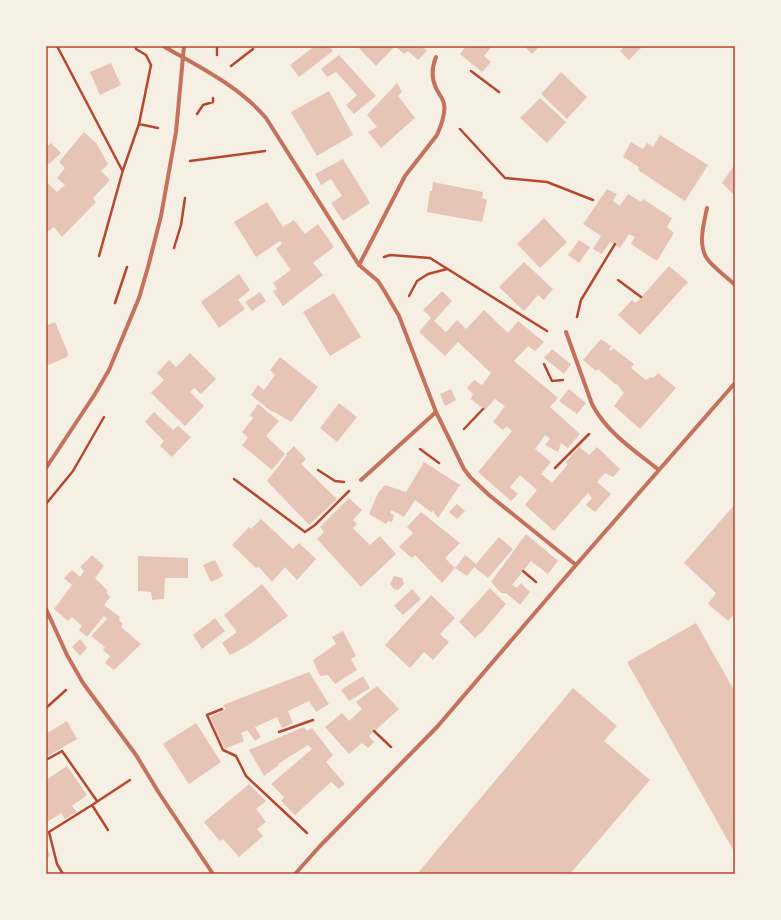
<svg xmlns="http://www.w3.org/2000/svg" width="781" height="920" font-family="'Alegreya Sans',sans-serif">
<rect width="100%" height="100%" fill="#f6efe4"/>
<path fill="#e6c5b7" d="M 315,46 L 329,46 L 333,51 L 299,77 L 290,65 Z
M 357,46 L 422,46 L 427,51 L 418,60 L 408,51 L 404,54 L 395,46 L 376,66 Z
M 466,46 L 492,46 L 484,56 L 491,62 L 482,72 L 460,54 Z
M 524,46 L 540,46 L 532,54 Z
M 625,46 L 643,46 L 629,60 L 620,51 Z
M 339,55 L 376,96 L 354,114 L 346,105 L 357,95 L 336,72 L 327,77 L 321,69 Z
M 111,63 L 121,85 L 100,95 L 90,72 Z
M 561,72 L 587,97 L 567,119 L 541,94 Z
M 397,83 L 402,92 L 398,96 L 415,118 L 381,148 L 368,132 L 377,127 L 367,115 Z
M 329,91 L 353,135 L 317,156 L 291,112 Z
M 540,98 L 566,122 L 547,143 L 520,118 Z
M 84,132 L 96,143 L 108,164 L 101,171 L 110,180 L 93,198 L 96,202 L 62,237 L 54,227 L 46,233 L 46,181 L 57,192 L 65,185 L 57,178 L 65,168 L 59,162 Z
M 660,135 L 708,165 L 685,201 L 638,170 L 639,167 L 623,157 L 631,142 L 643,149 L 647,143 L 653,147 Z
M 51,143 L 61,153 L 49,164 L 46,161 L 46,147 Z
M 343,159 L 370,203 L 343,221 L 331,203 L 342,196 L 331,179 L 321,185 L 315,174 Z
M 735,164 L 735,196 L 722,183 Z
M 433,182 L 483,192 L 482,198 L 487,200 L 482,222 L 427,212 L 430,191 L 432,191 Z
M 607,189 L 617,194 L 613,201 L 620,206 L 628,194 L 641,202 L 643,199 L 672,218 L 667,227 L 674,233 L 657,261 L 631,244 L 635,237 L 629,234 L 620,248 L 610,242 L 602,254 L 593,249 L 601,236 L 583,224 Z
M 267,202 L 283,227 L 294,220 L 305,234 L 318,224 L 334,247 L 313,263 L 323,275 L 283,306 L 273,291 L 277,289 L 273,283 L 291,270 L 276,249 L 282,244 L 280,241 L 256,257 L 234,222 Z
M 544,218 L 567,242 L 540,268 L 517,244 Z
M 579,240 L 590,247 L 579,263 L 568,255 Z
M 524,262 L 553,289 L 544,300 L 538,295 L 524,311 L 499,287 Z
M 669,266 L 688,282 L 640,335 L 618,315 L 632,300 L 636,303 Z
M 239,274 L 250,290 L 238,300 L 245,309 L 219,328 L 201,302 Z
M 442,291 L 452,301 L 434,321 L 446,332 L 457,320 L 466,329 L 484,310 L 508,333 L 518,321 L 544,342 L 535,351 L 528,346 L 514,361 L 558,398 L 550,407 L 580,434 L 568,448 L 561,443 L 558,452 L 545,445 L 550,439 L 545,435 L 535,449 L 551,462 L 541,474 L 552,483 L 568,464 L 565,463 L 579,447 L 589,455 L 597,447 L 620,469 L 613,477 L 605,473 L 597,482 L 611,494 L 595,512 L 586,505 L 592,498 L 588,493 L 554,531 L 525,505 L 537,490 L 520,475 L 510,487 L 518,494 L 511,501 L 478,472 L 512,431 L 507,426 L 503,430 L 493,422 L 505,406 L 495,399 L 485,410 L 471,399 L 473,394 L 467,388 L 474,380 L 482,385 L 491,373 L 458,342 L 445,356 L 419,332 L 431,318 L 423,310 Z
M 260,292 L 266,301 L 252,311 L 245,302 Z
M 334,293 L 361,337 L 330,356 L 303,312 Z
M 55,322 L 68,353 L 67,357 L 46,366 L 46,326 Z
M 601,339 L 611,346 L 609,350 L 611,351 L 613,348 L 634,364 L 631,368 L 646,380 L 651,377 L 653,378 L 658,373 L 676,388 L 640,429 L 614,406 L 624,393 L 617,384 L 615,384 L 598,369 L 596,371 L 583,360 Z
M 552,349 L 571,364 L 564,374 L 544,358 Z
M 190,353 L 216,379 L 201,394 L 194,388 L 190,392 L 204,406 L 185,426 L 151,393 L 164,380 L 157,373 L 169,360 L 176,367 Z
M 280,357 L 318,387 L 291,422 L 273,411 L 272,412 L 251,395 L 258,385 L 264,390 L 275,375 L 270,370 Z
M 451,389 L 456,400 L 445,406 L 440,394 Z
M 569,389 L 586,403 L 577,414 L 559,401 Z
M 339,403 L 357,417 L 337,442 L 320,428 Z
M 258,404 L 279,421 L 266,436 L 285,454 L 272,470 L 242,445 L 248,438 L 242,432 L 253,418 L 250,415 Z
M 154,412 L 173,430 L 178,426 L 191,437 L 172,457 L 160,446 L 164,441 L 145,422 Z
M 294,446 L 306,459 L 301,464 L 337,499 L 309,525 L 267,481 L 287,455 L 286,454 Z
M 424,462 L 460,485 L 438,518 L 433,511 L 431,512 L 415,500 L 404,517 L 391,510 L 390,513 L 394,515 L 392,522 L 388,521 L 386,524 L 369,514 L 378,493 L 385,485 L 406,492 Z
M 349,498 L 362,510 L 353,520 L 357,524 L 353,528 L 370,545 L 380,536 L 396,554 L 361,587 L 317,539 L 324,532 L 320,527 Z
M 457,504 L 465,511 L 457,519 L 449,512 Z
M 735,504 L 735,613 L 728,621 L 708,604 L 716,593 L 684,563 Z
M 421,512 L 460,543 L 445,558 L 455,568 L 442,583 L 415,555 L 412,558 L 399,547 L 413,533 L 407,527 Z
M 261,519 L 293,549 L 299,543 L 316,559 L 297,580 L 285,567 L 272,582 L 259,567 L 256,568 L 232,545 L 249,527 L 251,529 Z
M 526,534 L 558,561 L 548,574 L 531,561 L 512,585 L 517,588 L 521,583 L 530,592 L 520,605 L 506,593 L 501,593 L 491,582 Z
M 499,537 L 513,549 L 488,578 L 474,567 L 467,576 L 455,568 L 465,555 L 476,564 Z
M 92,555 L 104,566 L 95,578 L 108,591 L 106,592 L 110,597 L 104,605 L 120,617 L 119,620 L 123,624 L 121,627 L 141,644 L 114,670 L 105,663 L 110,656 L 103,650 L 105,647 L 91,636 L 107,619 L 104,616 L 87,637 L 79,630 L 82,626 L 72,617 L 68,621 L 54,609 L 72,585 L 64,578 L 72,570 L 80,577 L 84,571 L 80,567 Z
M 138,556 L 188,558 L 188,578 L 165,578 L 164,599 L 152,600 L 151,592 L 138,591 Z
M 215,560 L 223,576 L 211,582 L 203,565 Z
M 394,576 L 402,578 L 404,584 L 398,590 L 394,589 L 390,584 Z
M 262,584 L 288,616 L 247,646 L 230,655 L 222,643 L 237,632 L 224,615 Z
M 490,588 L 506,604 L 483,631 L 475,638 L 459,622 Z
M 412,589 L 421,599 L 403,615 L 394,606 Z
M 431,595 L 455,618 L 440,634 L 449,642 L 433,660 L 424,652 L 410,668 L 385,645 Z
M 215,618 L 225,631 L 202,649 L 193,635 Z
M 696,623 L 735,692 L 735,853 L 627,662 Z
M 343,631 L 356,656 L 351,659 L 357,670 L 335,684 L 328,675 L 320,676 L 313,660 L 336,644 L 332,637 Z
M 80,639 L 87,648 L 80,656 L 72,647 Z
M 309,672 L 329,704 L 316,712 L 309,701 L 288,711 L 293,723 L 282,728 L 277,717 L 255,727 L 261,737 L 255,741 L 247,730 L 241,733 L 244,741 L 225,749 L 210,717 L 226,709 L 223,705 Z
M 363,676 L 370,688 L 349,701 L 341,690 Z
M 377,686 L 399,709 L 369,736 L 374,742 L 368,748 L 362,743 L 349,754 L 325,727 L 342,713 L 349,721 L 362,709 L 356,702 Z
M 573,688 L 617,726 L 604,741 L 650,780 L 570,874 L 417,874 Z
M 67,721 L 77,739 L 46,757 L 46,734 Z
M 196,723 L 221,762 L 189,784 L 163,744 Z
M 304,727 L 307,731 L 312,728 L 333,755 L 326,762 L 345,784 L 339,789 L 331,782 L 295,815 L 281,801 L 284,797 L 271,784 L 312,749 L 308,745 L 278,764 L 279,765 L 264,776 L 249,750 Z
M 67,766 L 87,795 L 72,806 L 77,812 L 65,819 L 61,813 L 46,823 L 46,780 Z
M 249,784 L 266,801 L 256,809 L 266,822 L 257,829 L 263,836 L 239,857 L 223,839 L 220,841 L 204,822 Z
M 46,846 L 50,855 L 46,861 Z"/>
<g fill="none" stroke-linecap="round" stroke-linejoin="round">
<path stroke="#b5482f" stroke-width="2.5" d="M 57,46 L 122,170
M 217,46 L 217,55
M 231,66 L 253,49
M 471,71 L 499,92
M 197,114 L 203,105 L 213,102 L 213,98
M 139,124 L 158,128
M 460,129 L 505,178 L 547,182 L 593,200
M 190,161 L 265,151
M 174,248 L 181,225 L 185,198
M 99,256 L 123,170 L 139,124 L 151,65 L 146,55 L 136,49 L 136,46
M 384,257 L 390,255 L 430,258 L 547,331
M 618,280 L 641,297
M 409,296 L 417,281 L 428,274 L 447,269
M 115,303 L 127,267
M 577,317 L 581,300 L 615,244
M 544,364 L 552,381 L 563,380
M 464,429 L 483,409
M 420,449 L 439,463
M 555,468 L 589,434
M 318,470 L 335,481 L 344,482
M 234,479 L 305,532 L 315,525 L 349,491
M 46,504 L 73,471 L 104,417
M 523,571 L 536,582
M 46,708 L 66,690
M 222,709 L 207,715 L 223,750 L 236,756 L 246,776 L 307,833
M 374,731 L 391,747
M 279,732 L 313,720
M 46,760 L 62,751 L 97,801
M 92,805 L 130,780
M 63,874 L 57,864 L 49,832 L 92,805 L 108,830"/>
<path stroke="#c5725c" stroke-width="4" d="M 163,46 C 199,67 239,86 266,118 L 359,265 L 378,281 L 385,292 L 399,316 L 436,412 L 464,469 L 470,477 L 489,495 L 576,565
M 707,208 C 704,223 698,243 706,257 C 712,267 727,277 735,285
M 359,265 L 405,176 L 437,135 C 441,126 446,114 444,104 C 443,98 438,93 436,88 C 431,78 432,67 436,57
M 566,332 L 592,404 C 606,432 635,451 659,470
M 46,468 L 95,394 L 109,370 L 139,298 L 148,267 L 161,216 L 176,132 L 184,46
M 361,480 L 436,412
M 46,609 L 67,655 L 83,683 L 136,755 L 159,793 L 213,874
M 295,874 L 320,846 L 437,727 L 576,565 L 735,383"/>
</g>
<rect width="781" height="920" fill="none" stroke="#f6efe4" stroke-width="94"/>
<rect x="47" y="47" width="687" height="826" fill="none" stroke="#b5482f" stroke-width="1.5"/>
</svg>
